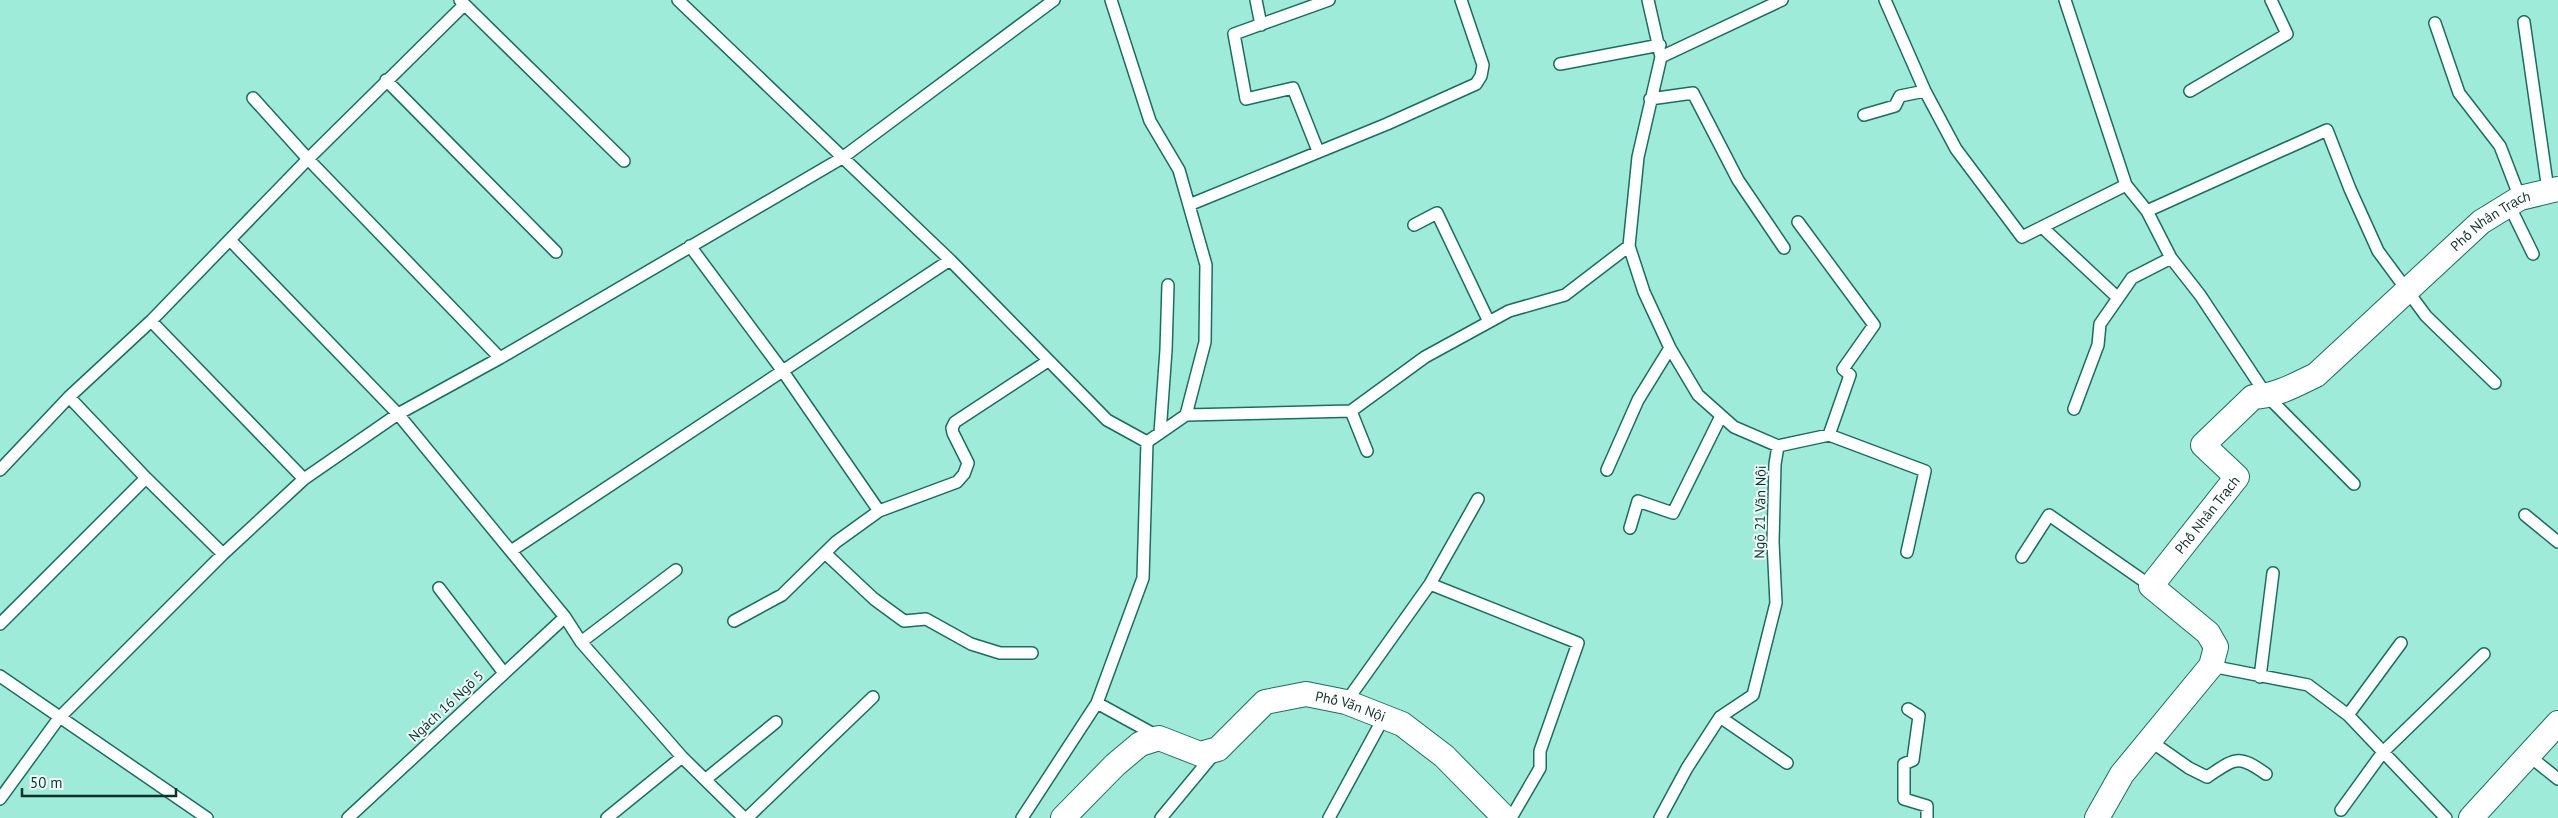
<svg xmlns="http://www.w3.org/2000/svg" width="2558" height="818" font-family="'PT Sans',sans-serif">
<rect width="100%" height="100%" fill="#9debd8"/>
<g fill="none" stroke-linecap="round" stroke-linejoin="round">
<defs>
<path id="lane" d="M 460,0 L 624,161
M 678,0 L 950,260 L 1107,420 L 1147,442 L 1143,578 L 1097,703 L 1022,818
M 1111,0 L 1150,121 L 1179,170 L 1206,265 L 1205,342 L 1186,415
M 1256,0 L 1261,25
M 1648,0 L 1661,57 L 1638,157 L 1629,246 L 1644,292 L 1670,348 L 1698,395 L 1734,427 L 1778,446
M 1885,0 L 1925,91 L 1956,149 L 2022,237 L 2126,185
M 2065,0 L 2126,185 L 2147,211 L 2171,258 L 2132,278 L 2100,324 L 2098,345 L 2074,409
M 2524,22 L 2548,190
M 2435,23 L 2459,93 L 2500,146 L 2520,198
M 1661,57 L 1782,0
M 1560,64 L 1660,45
M 386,80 L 556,252
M 2190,91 L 2287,34 L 2271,0
M 253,98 L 308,159 L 500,358
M 1650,99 L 1693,93 L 1738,180 L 1784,248
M 1864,115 L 1895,106 L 1900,96 L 1925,91
M 1318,151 L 1293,88 L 1246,99 L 1234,34 L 1329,0
M 1189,205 L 1387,124 L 1476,84 L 1481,76 L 1483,65 L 1461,0
M 2509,205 L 2533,254
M 2147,211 L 2327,130 L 2350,189 L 2378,251 L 2426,316 L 2495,383
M 1414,225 L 1437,213 L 1489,322
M 2042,227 L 2118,298
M 230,240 L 398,414 L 565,617 L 581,642 L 682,757 L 744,818
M 690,246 L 782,370 L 879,511
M 2171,258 L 2200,295 L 2267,396 L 2354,484
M 151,321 L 304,479
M 69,397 L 146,478 L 223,554
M 1351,411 L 1367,451
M 1160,433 L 1166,350 L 1168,285
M 1829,435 L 1925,471 L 1907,552
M 1147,442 L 1186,415 L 1351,411 L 1425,357 L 1509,311 L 1565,295 L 1629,246
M 0,470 L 69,397 L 151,321 L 308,159 L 464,5
M 1607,470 L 1638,400 L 1670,348
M 2525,515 L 2558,542
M 1630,528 L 1638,501 L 1673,513 L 1721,416
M 511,551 L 950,260
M 825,553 L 874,599 L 904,621 L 926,619 L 971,644 L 1000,653 L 1032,653
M 2022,557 L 2049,515 L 2151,586
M 1430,584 L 1578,643 L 1540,751 L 1540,768 L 1511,818
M 439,588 L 504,673
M 734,621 L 782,595 L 836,542 L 879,511 L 957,482 L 964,474 L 968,463 L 953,433 L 952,428 L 955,422 L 1048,361
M 0,624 L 146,478
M 581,642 L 676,570
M 2211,666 L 2308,685 L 2348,715 L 2446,818
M 0,676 L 207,818
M 2260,677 L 2273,573
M 1346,702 L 1430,584 L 1478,499
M 1097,703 L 1159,737
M 1908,709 L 1919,716 L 1913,760 L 1904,764 L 1904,799 L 1927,806 L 1927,818
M 2348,715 L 2401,643
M 1720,717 L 1787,763
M 2149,740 L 2189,768 L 2207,777 C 2235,759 2237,753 2266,774
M 2528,755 L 2558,779
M 706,779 L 776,722
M 0,799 L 59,718 L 223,554 L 304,479 L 398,414 L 500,358 L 842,158 L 1054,0
M 2341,810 L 2383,752 L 2484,654
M 348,818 L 565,617
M 607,818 L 682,757
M 747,818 L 873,697
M 1161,818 L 1214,754
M 1329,818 L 1384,717
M 1660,818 L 1687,768 L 1720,717 L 1753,695 L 1776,603 L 1773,542 L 1775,464 L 1778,446 L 1829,435 L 1850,375 L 1843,369 L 1874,325 L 1798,222"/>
<g id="street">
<path id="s1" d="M 1063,818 L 1115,765 L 1140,744 L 1159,738 L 1200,754 L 1218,749 L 1265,702 L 1306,694 L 1346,702 L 1402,724 L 1444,756 L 1505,818"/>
<path id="s2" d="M 2097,818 L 2122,774 L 2211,666 L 2216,647 L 2208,633 L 2151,586 L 2237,477 L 2203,445 L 2253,397 C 2276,396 2295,385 2316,375 L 2481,222 L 2520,198 L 2558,189"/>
<path d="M 2471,818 L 2558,723"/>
</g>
</defs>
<use href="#lane" stroke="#1a6e5f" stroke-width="14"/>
<use href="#street" stroke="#1a6e5f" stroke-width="26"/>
<use href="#lane" stroke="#fff" stroke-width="11"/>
<use href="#street" stroke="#fff" stroke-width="24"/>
</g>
<g text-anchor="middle" stroke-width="4" stroke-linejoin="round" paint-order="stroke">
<g font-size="14" fill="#11322b" stroke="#effefa">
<text dy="5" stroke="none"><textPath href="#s2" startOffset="856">Phố Nhân Trạch</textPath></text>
<text transform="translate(1760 512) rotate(-89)" y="5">Ngõ 21 Văn Nội</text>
<text dy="5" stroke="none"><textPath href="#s2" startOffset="391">Phố Nhân Trạch</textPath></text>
<text transform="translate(446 706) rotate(-43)" y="5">Ngách 16 Ngõ 5</text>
<text dy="5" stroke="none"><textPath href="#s1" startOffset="344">Phố Văn Nội</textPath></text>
</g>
</g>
<path d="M22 788v8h154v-8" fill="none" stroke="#11322b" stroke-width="2.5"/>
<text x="30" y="788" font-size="15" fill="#11322b" stroke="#effefa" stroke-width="4" paint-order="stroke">50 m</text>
</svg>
